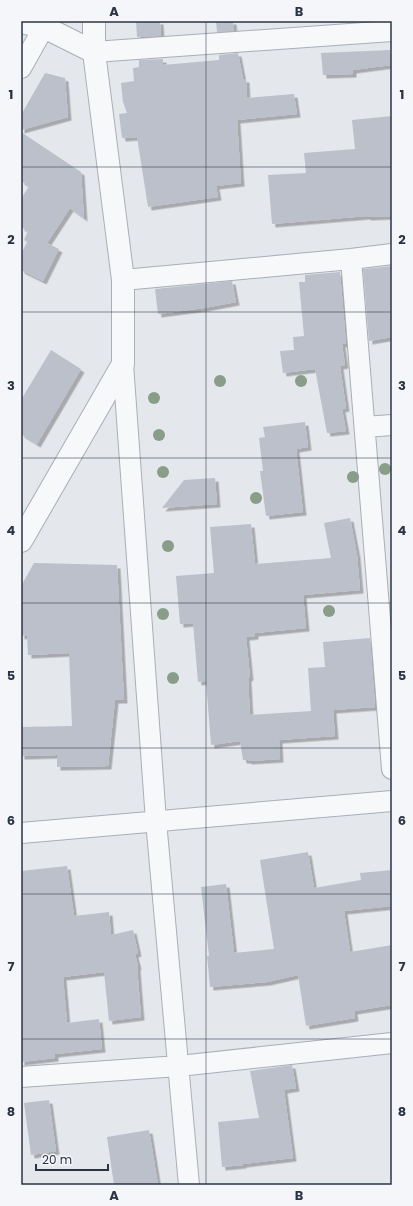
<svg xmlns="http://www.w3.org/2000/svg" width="413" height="1206" font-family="Poppins,sans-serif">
<defs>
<filter id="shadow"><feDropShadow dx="3.5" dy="3.5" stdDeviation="0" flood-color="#0004"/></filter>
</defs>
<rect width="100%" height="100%" fill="#e4e7ec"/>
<path fill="#bbc0ca" filter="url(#shadow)" d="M 136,21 L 160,21 L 161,36 L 137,37 Z
M 216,21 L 233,21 L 234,31 L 217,32 Z
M 390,50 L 391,65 L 353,70 L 353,74 L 323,75 L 321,53 Z
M 238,53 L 243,79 L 246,79 L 247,98 L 294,94 L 297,114 L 237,120 L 241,183 L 216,186 L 218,197 L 148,207 L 137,137 L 122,138 L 119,114 L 127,113 L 123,102 L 121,83 L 134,81 L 133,68 L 139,67 L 139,60 L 163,59 L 163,65 L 219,60 L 219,55 Z
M 45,73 L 65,78 L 68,117 L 21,130 L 21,115 Z
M 392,116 L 392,216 L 367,217 L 367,216 L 272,224 L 268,175 L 306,173 L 304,153 L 355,149 L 352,120 Z
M 21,132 L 81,172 L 84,218 L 70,208 L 47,243 L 59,249 L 43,281 L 21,270 L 21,254 L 27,242 L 24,240 L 28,231 L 21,227 L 21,199 L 29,186 L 21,181 Z
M 392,266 L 392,337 L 369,341 L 363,269 Z
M 340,272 L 346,344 L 342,344 L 345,365 L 340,366 L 346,408 L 342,409 L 346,431 L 327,433 L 315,369 L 283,373 L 280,351 L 294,350 L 293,337 L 304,336 L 299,282 L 305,282 L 305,275 Z
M 232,281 L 236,302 L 204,308 L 158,314 L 155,289 Z
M 51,350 L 81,369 L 37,444 L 21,434 L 21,400 Z
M 305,422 L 308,447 L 296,449 L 303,512 L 266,516 L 260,471 L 263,471 L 259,438 L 265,437 L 263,427 Z
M 215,478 L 217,504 L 162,508 L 184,480 Z
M 350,518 L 357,555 L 360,590 L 303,595 L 306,628 L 255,633 L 255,636 L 246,637 L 250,677 L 248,678 L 250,715 L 311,711 L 308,668 L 325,667 L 323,642 L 370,638 L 375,707 L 333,710 L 335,736 L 279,740 L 280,759 L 248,761 L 248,760 L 243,760 L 240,741 L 211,745 L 206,681 L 198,682 L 193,623 L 180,624 L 176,576 L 214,573 L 210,527 L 251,524 L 255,564 L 331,558 L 324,523 Z
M 34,563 L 117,565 L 124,700 L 115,700 L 108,766 L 57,767 L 57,755 L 21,756 L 21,727 L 72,726 L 69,653 L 28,655 L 27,635 L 21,636 L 21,586 Z
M 308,852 L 314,888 L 361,880 L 360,873 L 392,870 L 392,906 L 344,911 L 350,952 L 392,945 L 392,1005 L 354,1011 L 355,1018 L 306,1026 L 298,975 L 267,982 L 210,987 L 207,956 L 209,956 L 201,887 L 226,884 L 234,953 L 274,949 L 260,860 Z
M 67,866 L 74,916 L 109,912 L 111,935 L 133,930 L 138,953 L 135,954 L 138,966 L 137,967 L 141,1017 L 109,1021 L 104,972 L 63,977 L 67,1023 L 99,1019 L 102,1049 L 55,1054 L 55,1058 L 21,1062 L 21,871 Z
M 292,1065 L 296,1088 L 284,1090 L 293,1158 L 243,1164 L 243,1165 L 222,1167 L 218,1122 L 259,1118 L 250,1071 Z
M 49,1100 L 56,1151 L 31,1155 L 24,1103 Z
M 149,1130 L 158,1185 L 114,1185 L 107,1137 Z"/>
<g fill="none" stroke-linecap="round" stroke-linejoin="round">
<defs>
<path id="minor" d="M 94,52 L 392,31
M 21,68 L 44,27
M 351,259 L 392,769
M 123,280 L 351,259 L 392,254
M 123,364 L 156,821 L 189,1185
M 365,427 L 392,425
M 21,833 L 392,801
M 21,1077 L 179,1066 L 392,1043"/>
<path id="tertiary" d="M 21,22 L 44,27 L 94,52
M 21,541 L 123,364 L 123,280 L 94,52 L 94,21"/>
</defs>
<use href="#minor" stroke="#a9aeb7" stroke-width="22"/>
<use href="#tertiary" stroke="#a9aeb7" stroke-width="24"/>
<use href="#minor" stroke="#f7f8fa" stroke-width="20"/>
<use href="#tertiary" stroke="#f7f8fa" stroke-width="22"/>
</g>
<g fill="#899d89">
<circle cx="220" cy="381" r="6"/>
<circle cx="301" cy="381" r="6"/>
<circle cx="154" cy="398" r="6"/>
<circle cx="159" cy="435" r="6"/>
<circle cx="385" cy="469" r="6"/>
<circle cx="163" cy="472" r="6"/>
<circle cx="353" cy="477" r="6"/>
<circle cx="256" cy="498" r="6"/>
<circle cx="168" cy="546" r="6"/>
<circle cx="329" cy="611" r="6"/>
<circle cx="163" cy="614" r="6"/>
<circle cx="173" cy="678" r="6"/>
</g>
<path fill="none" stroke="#2b3445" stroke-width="1" stroke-opacity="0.55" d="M 206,21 L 206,1185M 21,167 L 392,167M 21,312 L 392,312M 21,458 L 392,458M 21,603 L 392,603M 21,748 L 392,748M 21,894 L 392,894M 21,1039 L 392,1039"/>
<rect width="413" height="1206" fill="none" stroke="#f4f6f9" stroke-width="44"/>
<path d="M36 1164v6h72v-6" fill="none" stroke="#2b3445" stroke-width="2"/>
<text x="42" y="1164" font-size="12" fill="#2b3445" stroke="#f4f6f9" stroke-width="3" paint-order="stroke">20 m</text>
<rect x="22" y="22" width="369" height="1162" fill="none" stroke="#2b3445" stroke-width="1.5"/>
<g font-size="13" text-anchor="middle" font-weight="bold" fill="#2b3445">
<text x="114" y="16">A</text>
<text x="299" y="16">B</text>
<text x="11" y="99">1</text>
<text x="402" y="99">1</text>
<text x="11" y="244">2</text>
<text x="402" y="244">2</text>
<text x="11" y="390">3</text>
<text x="402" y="390">3</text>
<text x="11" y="535">4</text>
<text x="402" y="535">4</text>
<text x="11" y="680">5</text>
<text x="402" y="680">5</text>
<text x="11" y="825">6</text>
<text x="402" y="825">6</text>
<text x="11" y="971">7</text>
<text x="402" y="971">7</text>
<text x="11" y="1116">8</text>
<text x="402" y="1116">8</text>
<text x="114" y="1200">A</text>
<text x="299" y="1200">B</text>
</g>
</svg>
